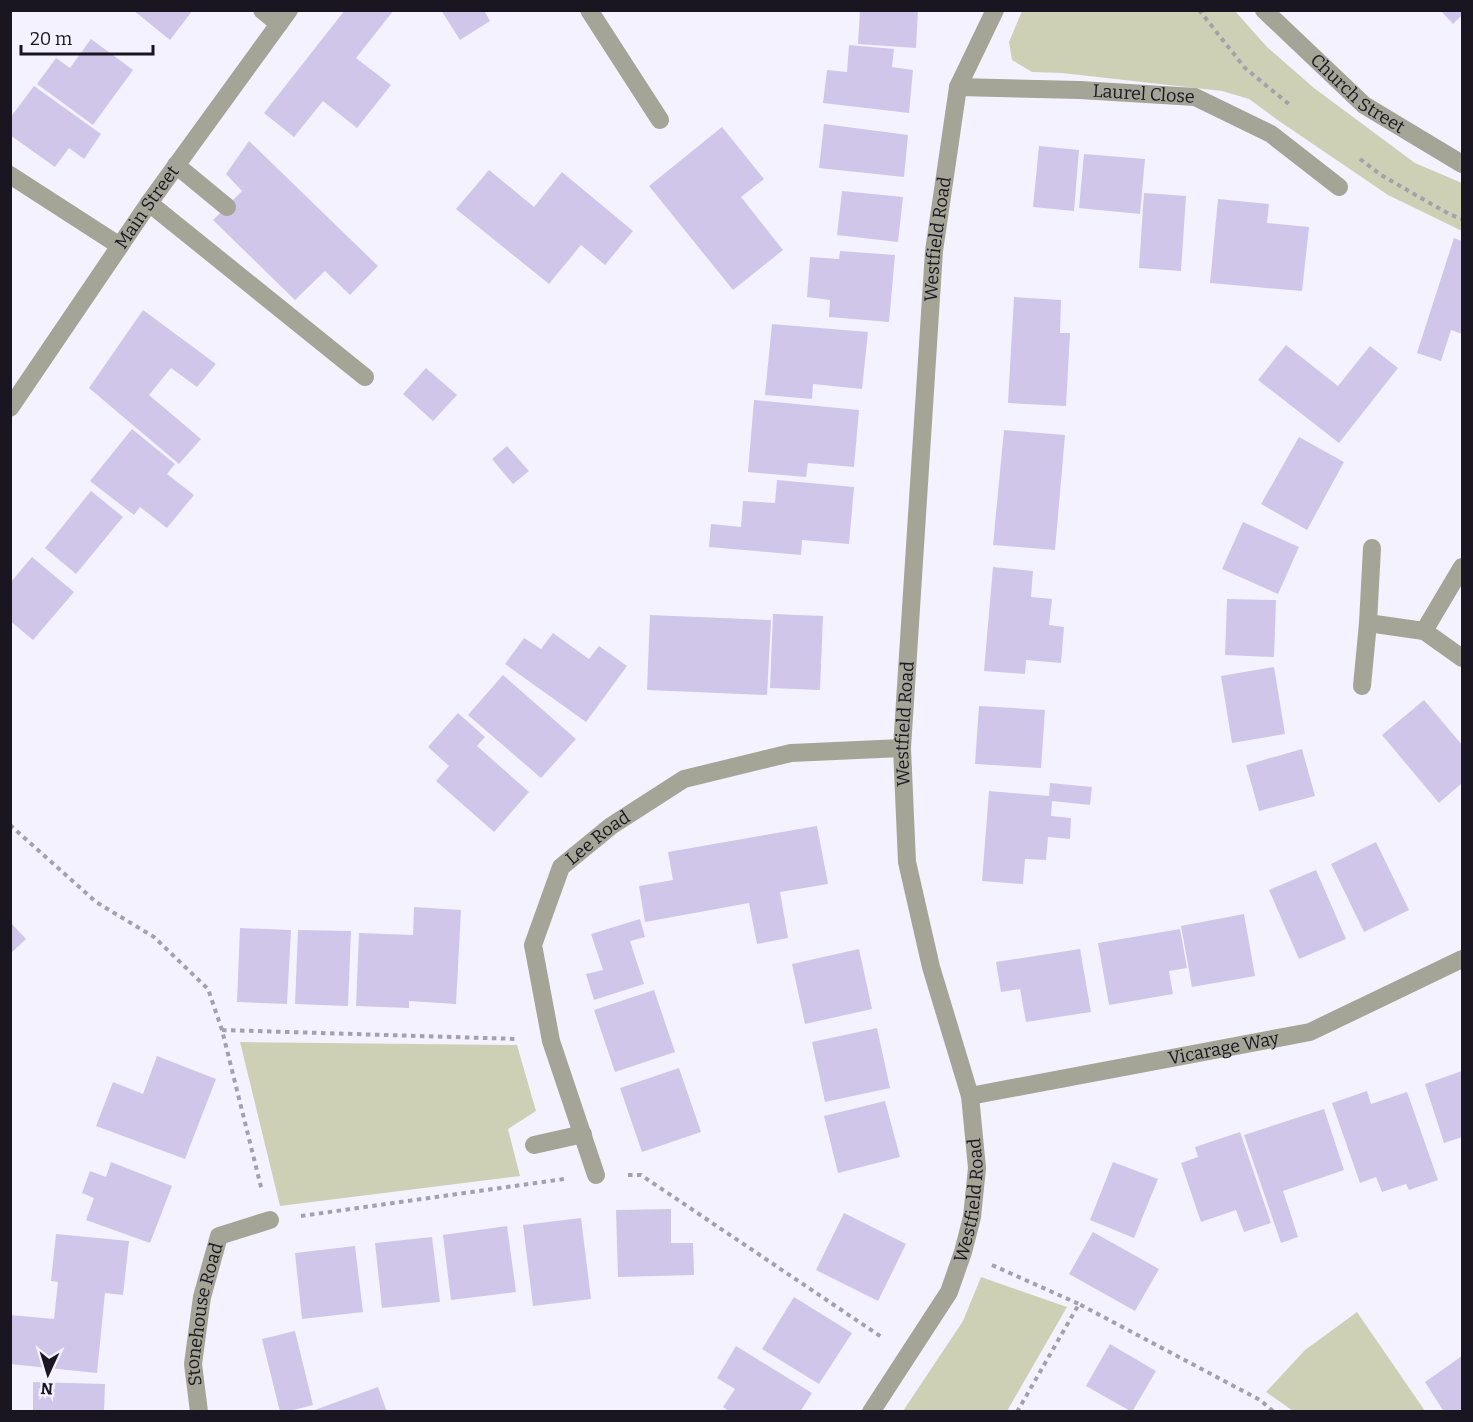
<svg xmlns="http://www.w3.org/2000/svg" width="1473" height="1422" font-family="Bitter,serif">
<rect width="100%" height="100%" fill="#f5f2ff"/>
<path fill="#ced0b6" d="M 1022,11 L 1235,11 L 1267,47 L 1314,88 L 1415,163 L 1462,183 L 1462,231 L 1388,195 L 1279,121 L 1249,99 L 1222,91 L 1062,73 L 1032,72 L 1012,60 L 1009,42 Z
M 240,1042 L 517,1045 L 536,1111 L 508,1129 L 520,1176 L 280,1206 Z
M 981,1277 L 1067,1307 L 1007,1411 L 903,1411 L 963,1321 Z
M 1357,1312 L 1425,1411 L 1293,1411 L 1266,1392 L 1305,1350 Z"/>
<path fill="#d0c6e9" d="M 133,10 L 193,10 L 170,40 Z
M 345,10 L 394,10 L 356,58 L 391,85 L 357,128 L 323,101 L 294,137 L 264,113 Z
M 441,10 L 484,10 L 490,21 L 460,40 Z
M 860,10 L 918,10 L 916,48 L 858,44 Z
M 1440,10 L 1462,10 L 1462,15 L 1453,24 Z
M 91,39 L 133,70 L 93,125 L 37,84 L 56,58 L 70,68 Z
M 849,45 L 894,49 L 892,67 L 913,70 L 909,113 L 823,103 L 827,70 L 847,72 Z
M 34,86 L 101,134 L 84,159 L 69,148 L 55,167 L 10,135 L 10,118 Z
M 824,124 L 908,135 L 904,177 L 819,168 Z
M 722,127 L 764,179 L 741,197 L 783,250 L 733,290 L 649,186 Z
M 249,141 L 378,266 L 350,295 L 325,271 L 295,300 L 213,220 L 242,191 L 226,174 Z
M 1039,146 L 1079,150 L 1074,211 L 1033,207 Z
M 1084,154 L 1145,159 L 1140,214 L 1079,208 Z
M 489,170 L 534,207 L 562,172 L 633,231 L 605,265 L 581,245 L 549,284 L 456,209 Z
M 842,191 L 903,197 L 898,242 L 837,235 Z
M 1144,193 L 1186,196 L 1181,271 L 1139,268 Z
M 1218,199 L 1269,204 L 1267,223 L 1309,227 L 1302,291 L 1210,283 Z
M 1454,238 L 1462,241 L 1462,334 L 1451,330 L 1441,361 L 1417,353 Z
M 840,251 L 895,255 L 889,322 L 829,317 L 830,300 L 807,297 L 810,257 L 839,259 Z
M 1014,297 L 1061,300 L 1060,333 L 1070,333 L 1066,406 L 1008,403 Z
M 143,310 L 216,364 L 197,387 L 171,368 L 149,395 L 201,439 L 179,464 L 89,388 Z
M 772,324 L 868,332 L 862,389 L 813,384 L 812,399 L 765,395 Z
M 1286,345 L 1338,386 L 1370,346 L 1398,368 L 1339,443 L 1258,380 Z
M 426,368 L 457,395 L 433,421 L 403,394 Z
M 754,400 L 859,410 L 854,467 L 808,463 L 806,477 L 748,472 Z
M 132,429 L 175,464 L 167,474 L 194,495 L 167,528 L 140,507 L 134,515 L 90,481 Z
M 1004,430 L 1065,435 L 1055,550 L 993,545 Z
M 1299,437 L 1344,462 L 1307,530 L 1261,504 Z
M 507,446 L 529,471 L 513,484 L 492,459 Z
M 777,480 L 854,487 L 849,544 L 802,540 L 801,555 L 709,547 L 711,524 L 741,527 L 743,501 L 775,503 Z
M 91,491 L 123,517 L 76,574 L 45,548 Z
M 1243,522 L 1299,547 L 1278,594 L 1222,569 Z
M 32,557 L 74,592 L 33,640 L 10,621 L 10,583 Z
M 993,567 L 1033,571 L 1031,597 L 1052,599 L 1049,625 L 1064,627 L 1061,663 L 1026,660 L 1025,674 L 984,671 Z
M 1227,599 L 1276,600 L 1274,657 L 1225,655 Z
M 773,614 L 823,616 L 820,690 L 770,688 Z
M 650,615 L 771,620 L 767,695 L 647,690 Z
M 553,633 L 589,659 L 599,646 L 627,666 L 586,722 L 505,664 L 524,638 L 541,649 Z
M 1274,667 L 1285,734 L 1232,743 L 1221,676 Z
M 503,675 L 576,739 L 541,778 L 468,715 Z
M 1424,700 L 1462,745 L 1462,783 L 1439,803 L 1382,735 Z
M 979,706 L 1045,710 L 1041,768 L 975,764 Z
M 458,713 L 485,737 L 477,746 L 529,792 L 494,832 L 436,781 L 449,766 L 428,747 Z
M 1302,749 L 1315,796 L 1259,811 L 1246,765 Z
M 1050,783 L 1092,787 L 1090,805 L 1052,801 L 1051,816 L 1071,818 L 1070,839 L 1048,837 L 1046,860 L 1025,859 L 1023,884 L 982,881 L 989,791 L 1049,796 Z
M 817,826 L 828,884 L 780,892 L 788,938 L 757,944 L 749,903 L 645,922 L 639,886 L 673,880 L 668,852 Z
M 1376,842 L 1409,910 L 1364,932 L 1331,864 Z
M 1316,870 L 1346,939 L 1299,959 L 1269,890 Z
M 414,907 L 461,910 L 456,1004 L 409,1001 L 409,1008 L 356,1006 L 359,933 L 413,935 Z
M 1244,914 L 1255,976 L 1192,987 L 1181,926 Z
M 640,919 L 645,937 L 630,941 L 644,984 L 594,1000 L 586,974 L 603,970 L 591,934 Z
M 10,922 L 26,939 L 10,954 Z
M 240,928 L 291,930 L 287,1004 L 237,1002 Z
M 1180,929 L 1187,968 L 1169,971 L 1173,994 L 1109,1005 L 1098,943 Z
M 298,930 L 351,931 L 348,1006 L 295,1004 Z
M 859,949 L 872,1009 L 805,1024 L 792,964 Z
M 1080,949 L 1091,1012 L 1026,1022 L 1020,989 L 1001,992 L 996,962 Z
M 654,990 L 675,1052 L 615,1072 L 594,1010 Z
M 877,1028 L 890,1088 L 825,1102 L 812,1042 Z
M 157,1056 L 216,1079 L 185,1159 L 96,1126 L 113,1082 L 143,1094 Z
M 679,1068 L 701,1132 L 642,1152 L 620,1088 Z
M 1462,1071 L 1462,1137 L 1444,1143 L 1425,1084 Z
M 1367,1091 L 1371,1104 L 1407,1092 L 1438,1180 L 1409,1190 L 1406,1184 L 1382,1192 L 1376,1177 L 1360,1183 L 1332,1103 Z
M 885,1101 L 900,1157 L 838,1173 L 824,1116 Z
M 1324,1109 L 1344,1170 L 1283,1191 L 1298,1237 L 1281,1243 L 1244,1135 Z
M 1240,1132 L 1271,1223 L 1244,1232 L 1236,1210 L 1201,1222 L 1181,1163 L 1198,1157 L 1195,1147 Z
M 111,1162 L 172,1186 L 150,1243 L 86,1220 L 94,1198 L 82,1193 L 90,1171 L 106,1177 Z
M 1113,1162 L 1158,1179 L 1134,1238 L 1090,1220 Z
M 671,1209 L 671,1243 L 693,1243 L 694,1275 L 618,1277 L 616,1210 Z
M 844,1213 L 906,1244 L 878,1301 L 816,1270 Z
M 581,1218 L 591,1299 L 533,1306 L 523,1225 Z
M 507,1226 L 516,1292 L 451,1300 L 443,1235 Z
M 1093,1232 L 1159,1269 L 1135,1311 L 1069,1274 Z
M 56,1234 L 129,1241 L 123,1295 L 105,1293 L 97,1373 L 10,1364 L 10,1315 L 54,1319 L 58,1282 L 51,1281 Z
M 432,1237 L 440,1302 L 382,1308 L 375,1243 Z
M 355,1246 L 363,1312 L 302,1319 L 295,1253 Z
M 794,1297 L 852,1333 L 819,1384 L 762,1349 Z
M 295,1331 L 313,1405 L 286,1412 L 280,1412 L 262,1339 Z
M 1110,1344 L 1156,1371 L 1132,1412 L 1086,1386 Z
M 736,1346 L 812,1393 L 800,1412 L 730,1412 L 723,1407 L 735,1389 L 717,1378 Z
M 1462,1356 L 1462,1412 L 1444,1412 L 1425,1382 Z
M 33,1382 L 105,1384 L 104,1412 L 33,1412 Z
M 378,1387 L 387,1412 L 312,1412 L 312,1411 Z"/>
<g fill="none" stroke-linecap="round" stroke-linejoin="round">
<path stroke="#a4a1ad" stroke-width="4" stroke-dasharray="4.5 4.5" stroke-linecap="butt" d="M 1199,10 L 1245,68 L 1290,105
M 1360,159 L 1381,175 L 1449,214 L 1462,219
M 10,825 L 96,902 L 154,937 L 208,989 L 222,1030 L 262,1191
M 222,1030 L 518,1039
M 628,1175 L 641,1175 L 883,1338
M 301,1216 L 564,1179
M 992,1265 L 1079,1304
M 1017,1412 L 1079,1304 L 1260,1400 L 1274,1412"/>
<g stroke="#a4a597" stroke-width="18">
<path d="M 262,10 L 279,24"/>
<path d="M 589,10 L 660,120"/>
<path id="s1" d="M 1264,10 L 1364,105 L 1462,164"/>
<path id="s2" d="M 958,87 L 1080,90 L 1195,97 L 1271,134 L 1339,187"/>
<path d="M 176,165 L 227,207"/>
<path d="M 10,175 L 120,246"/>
<path d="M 149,203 L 365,377"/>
<path id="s3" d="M 10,408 L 149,203 L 289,10"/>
<path d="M 1368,623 L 1424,631 L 1462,658"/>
<path d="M 1424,631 L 1462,567"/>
<path d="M 1362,686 L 1368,623 L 1372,548"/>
<path id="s4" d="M 970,1096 L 1310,1032 L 1462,959"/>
<path d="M 534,1145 L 583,1134"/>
<path id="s5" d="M 596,1175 L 551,1041 L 533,945 L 561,867 L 611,826 L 684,779 L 791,753 L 902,748"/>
<path id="s6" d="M 199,1412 L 193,1364 L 202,1297 L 219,1236 L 270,1220"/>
<path id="s7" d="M 871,1412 L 949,1292 L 963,1252 L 972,1217 L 977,1168 L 970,1096 L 931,967 L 907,862 L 902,748 L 934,251 L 958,87 L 995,10"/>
</g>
</g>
<g text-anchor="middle" stroke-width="5" stroke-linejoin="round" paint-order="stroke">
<g font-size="18" fill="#191521" stroke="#f5f2ff">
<text dy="6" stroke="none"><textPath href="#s1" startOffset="126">Church Street</textPath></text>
<text dy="6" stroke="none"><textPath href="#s2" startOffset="186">Laurel Close</textPath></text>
<text dy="6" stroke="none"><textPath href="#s3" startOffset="243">Main Street</textPath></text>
<text dy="6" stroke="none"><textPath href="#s7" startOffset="1210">Westfield Road</textPath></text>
<text dy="6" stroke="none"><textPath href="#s7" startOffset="724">Westfield Road</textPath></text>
<text dy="6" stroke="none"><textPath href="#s5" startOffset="369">Lee Road</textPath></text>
<text dy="6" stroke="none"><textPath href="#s4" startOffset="258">Vicarage Way</textPath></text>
<text dy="6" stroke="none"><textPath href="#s7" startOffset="238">Westfield Road</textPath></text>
<text dy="6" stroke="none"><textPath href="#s6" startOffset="99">Stonehouse Road</textPath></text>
</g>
</g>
<rect width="1473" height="1422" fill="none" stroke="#191521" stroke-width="24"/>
<g transform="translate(48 1374) rotate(184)" stroke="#f5f2ff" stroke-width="4.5" paint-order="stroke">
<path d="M0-4.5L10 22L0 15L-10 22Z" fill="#191521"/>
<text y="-9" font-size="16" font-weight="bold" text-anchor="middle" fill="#191521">N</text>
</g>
<path d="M21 45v9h132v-9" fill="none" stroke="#191521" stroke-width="3"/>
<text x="30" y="45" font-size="18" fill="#191521" stroke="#f5f2ff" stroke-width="4.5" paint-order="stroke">20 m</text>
</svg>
